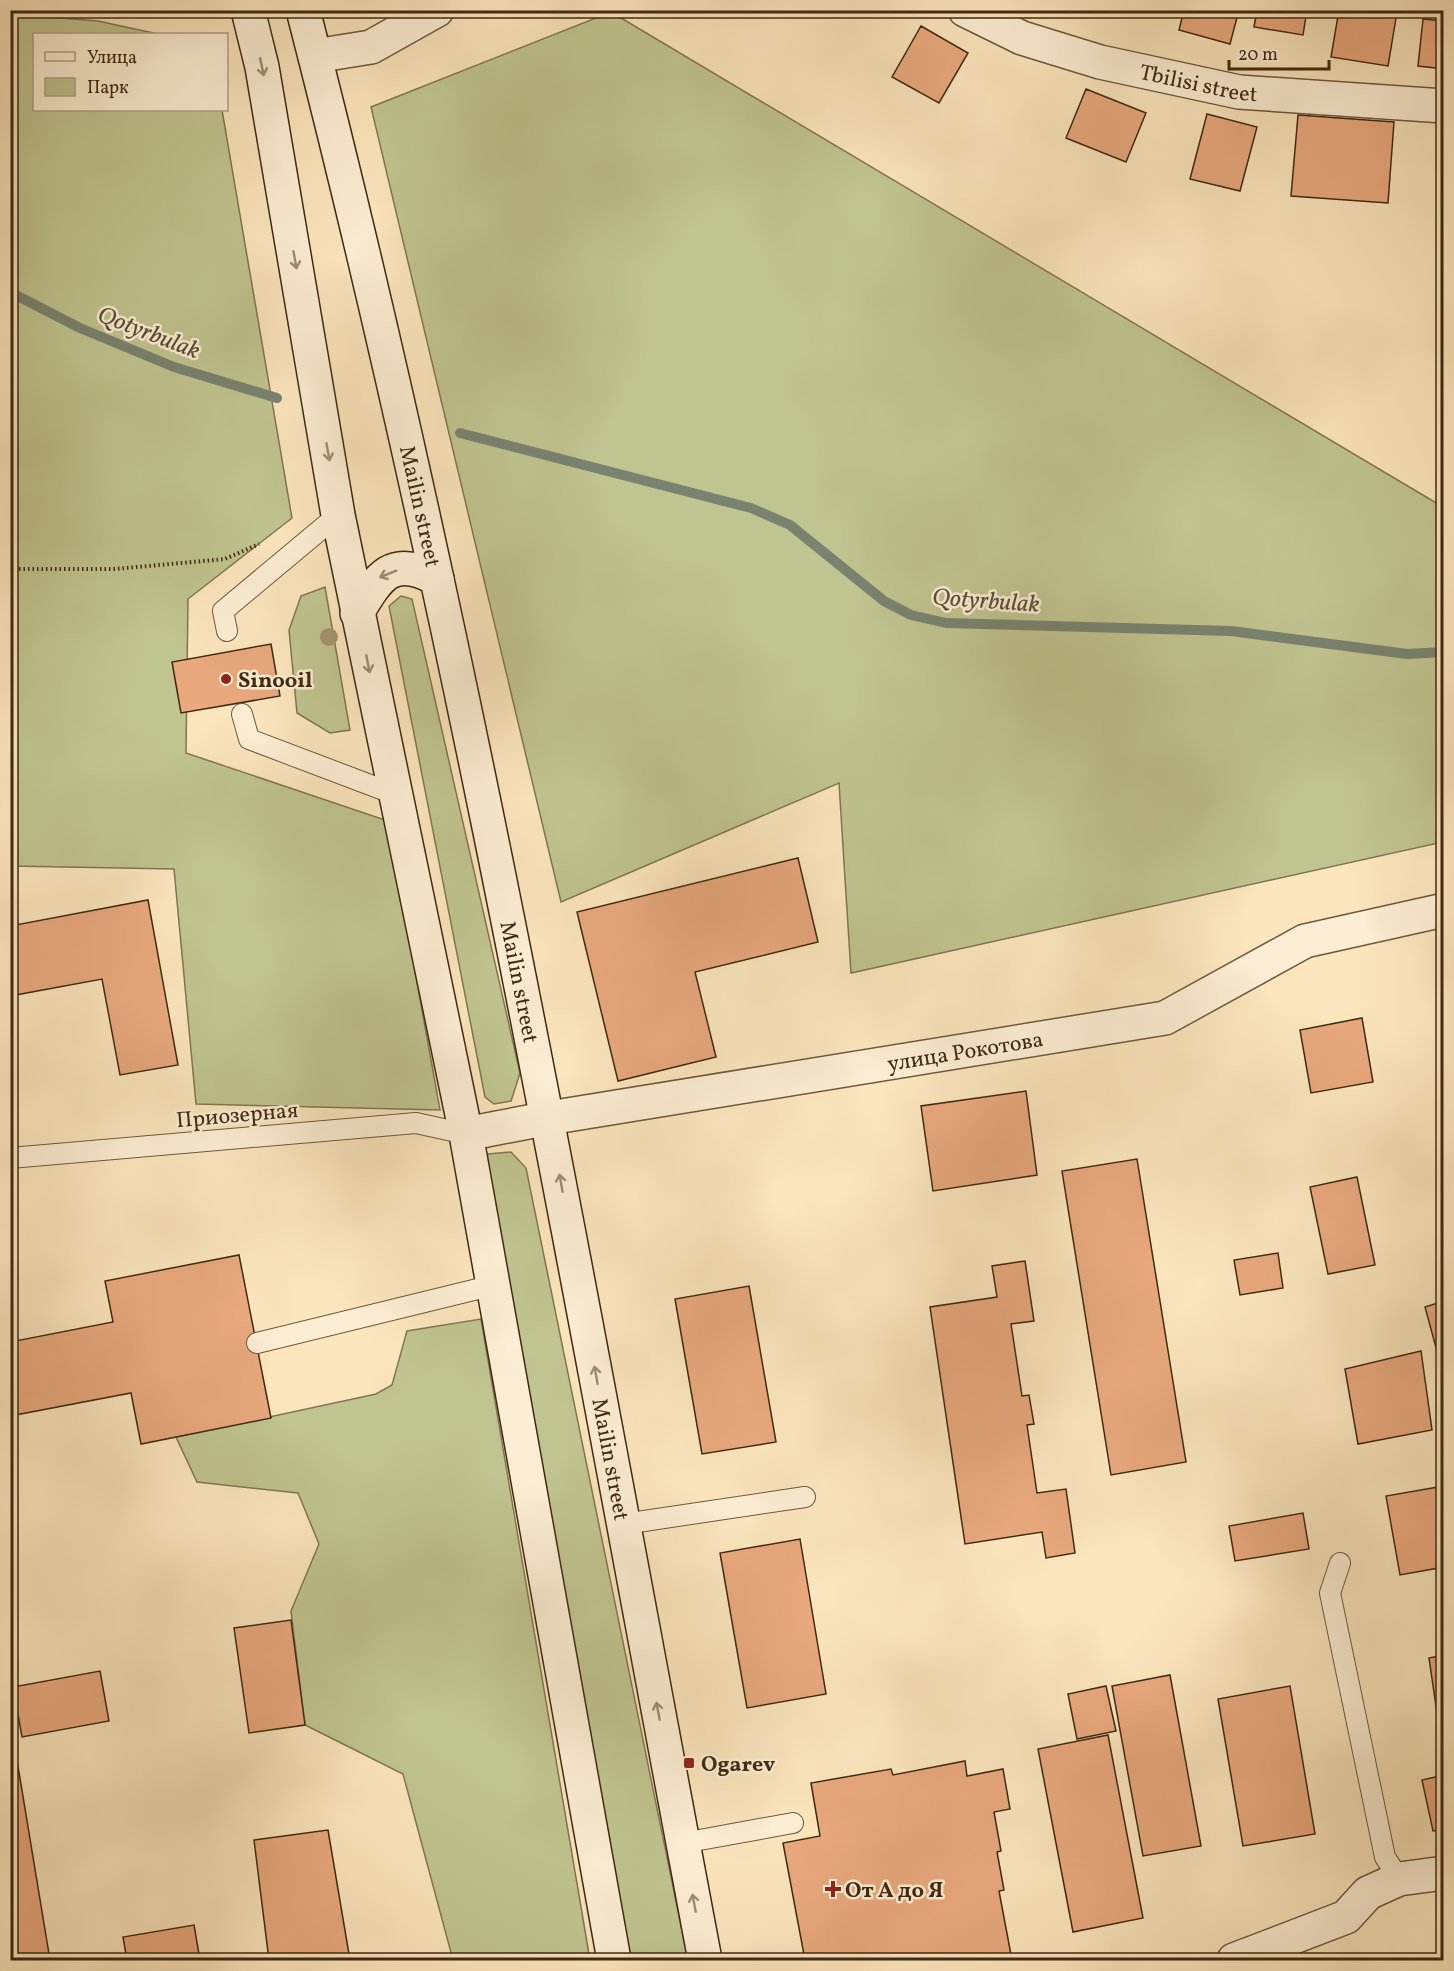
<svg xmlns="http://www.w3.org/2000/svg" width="1454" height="1971" font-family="Vollkorn,serif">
<rect width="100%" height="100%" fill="#fbe5bd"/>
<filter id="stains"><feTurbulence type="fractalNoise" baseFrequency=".00333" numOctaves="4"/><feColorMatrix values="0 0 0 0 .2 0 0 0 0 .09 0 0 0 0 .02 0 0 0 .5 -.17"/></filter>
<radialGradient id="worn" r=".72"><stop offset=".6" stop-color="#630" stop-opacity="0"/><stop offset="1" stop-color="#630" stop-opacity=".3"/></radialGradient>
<path fill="#c0c490" stroke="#807651" stroke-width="1.5" d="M 611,12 L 1443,507 L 1443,842 L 851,973 L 839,783 L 561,902 L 371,107 Z
M 11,14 L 98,21 L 158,34 L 34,34 L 34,110 L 222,110 L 292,518 L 188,599 L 186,753 L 388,821 L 440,1110 L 196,1104 L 174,869 L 11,866 Z
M 325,587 L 350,730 L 330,733 L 297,713 L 289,630 L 301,596 Z
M 401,596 L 412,599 L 520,1073 L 511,1101 L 494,1104 L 485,1097 L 389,606 Z
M 511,1152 L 526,1168 L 688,1960 L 623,1960 L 481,1181 L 488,1154 Z
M 481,1319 L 590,1960 L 453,1960 L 403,1774 L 305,1725 L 291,1611 L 319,1544 L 298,1493 L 197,1482 L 176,1437 L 376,1394 L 392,1385 L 407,1331 Z"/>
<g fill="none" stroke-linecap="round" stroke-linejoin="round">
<path stroke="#798370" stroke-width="10" d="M 10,292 L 80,328 L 174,367 L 277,398
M 460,433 L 751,508 L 790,525 L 884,601 L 911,615 L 946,623 L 1231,631 L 1407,654 L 1444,652"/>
</g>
<path fill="#e9a87e" stroke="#3f2912" stroke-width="1.5" d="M 1184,10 L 1239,10 L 1230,44 L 1179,30 Z
M 1257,10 L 1307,10 L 1303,35 L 1254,27 Z
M 1339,10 L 1397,12 L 1388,66 L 1331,57 Z
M 1423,19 L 1444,21 L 1444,69 L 1418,66 Z
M 921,26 L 968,53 L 939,103 L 892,77 Z
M 1086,89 L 1146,113 L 1126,162 L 1066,138 Z
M 1207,114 L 1257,127 L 1240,191 L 1190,179 Z
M 1298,115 L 1394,122 L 1388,203 L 1291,196 Z
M 271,644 L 280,696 L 181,713 L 172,662 Z
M 798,858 L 818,942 L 695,972 L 716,1057 L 618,1081 L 577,912 Z
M 148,900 L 178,1065 L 120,1075 L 102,979 L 10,996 L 10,926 Z
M 1362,1018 L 1373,1082 L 1311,1093 L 1300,1030 Z
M 1026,1091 L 1037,1175 L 933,1191 L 921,1106 Z
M 1137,1159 L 1186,1462 L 1111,1475 L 1062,1171 Z
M 1357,1177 L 1375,1265 L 1328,1274 L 1310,1187 Z
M 1278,1253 L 1283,1288 L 1240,1295 L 1234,1260 Z
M 239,1255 L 271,1418 L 141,1444 L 131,1393 L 10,1416 L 10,1342 L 113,1322 L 105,1281 Z
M 1025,1261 L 1034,1321 L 1011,1324 L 1022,1396 L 1029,1395 L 1034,1424 L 1027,1425 L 1037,1493 L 1066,1489 L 1075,1553 L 1046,1558 L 1042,1532 L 965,1544 L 930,1307 L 997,1297 L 992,1266 Z
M 749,1286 L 776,1442 L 702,1454 L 675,1299 Z
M 1444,1301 L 1444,1365 L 1441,1366 L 1425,1307 Z
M 1421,1351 L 1432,1430 L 1358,1444 L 1345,1369 Z
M 1444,1486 L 1444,1567 L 1400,1575 L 1386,1496 Z
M 1303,1513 L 1309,1549 L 1235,1561 L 1229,1526 Z
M 800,1539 L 826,1694 L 747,1708 L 720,1553 Z
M 291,1620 L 305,1725 L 249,1733 L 234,1628 Z
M 1444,1655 L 1444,1712 L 1437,1713 L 1429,1658 Z
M 100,1671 L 109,1721 L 22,1737 L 13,1687 Z
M 1170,1675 L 1201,1846 L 1143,1856 L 1112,1686 Z
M 1106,1686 L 1116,1731 L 1077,1739 L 1068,1694 Z
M 1290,1686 L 1315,1834 L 1243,1846 L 1218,1699 Z
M 11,1724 L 50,1960 L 10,1960 Z
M 1108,1735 L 1143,1918 L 1073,1932 L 1038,1749 Z
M 965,1761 L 967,1776 L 1003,1769 L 1010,1809 L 994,1812 L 1001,1851 L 997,1852 L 1004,1890 L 999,1891 L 1012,1960 L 805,1960 L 783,1843 L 820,1836 L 811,1783 L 891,1769 L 893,1775 Z
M 1444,1775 L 1444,1829 L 1433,1831 L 1422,1780 Z
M 328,1830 L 350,1960 L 269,1960 L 254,1840 Z
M 194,1925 L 200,1960 L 127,1960 L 123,1937 Z"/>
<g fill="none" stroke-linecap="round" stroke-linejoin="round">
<defs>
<path id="lane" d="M 227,631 L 223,611 L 338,515
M 242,714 L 249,739 L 394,794
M 10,1158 L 416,1123 L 466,1134
M 257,1343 L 494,1285
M 624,1524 L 805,1497
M 1340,1563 L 1330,1593 L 1385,1857 L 1399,1879
M 683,1843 L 793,1823"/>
<g id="street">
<path id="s1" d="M 965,10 L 1022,38 L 1100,62 L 1239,92 L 1444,106"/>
<path d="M 315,56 L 371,47 L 437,10"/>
<path id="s2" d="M 466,1134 L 549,1118 L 1165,1018 L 1305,941 L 1444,910"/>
<path d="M 1234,1960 L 1346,1917 L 1368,1893 L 1399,1879 L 1444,1873"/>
</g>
<g id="secondary">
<path d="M 248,10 L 262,67 L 338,515 L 466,1134 L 614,1960"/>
<path id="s3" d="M 303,10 C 469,654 582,1308 705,1960"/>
<path d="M 357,613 C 379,576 392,554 437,579"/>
</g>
</defs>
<use href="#lane" stroke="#6e583d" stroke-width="22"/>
<use href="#street" stroke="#6e583d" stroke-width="36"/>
<use href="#secondary" stroke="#3f2912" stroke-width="36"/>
<path stroke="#3f2912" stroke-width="4" stroke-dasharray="1.5 3" stroke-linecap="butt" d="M 10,569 L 115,569 L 225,559 L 259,544"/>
<use href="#lane" stroke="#fceed4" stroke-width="20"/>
<use href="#street" stroke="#fceed4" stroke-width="33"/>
<use href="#secondary" stroke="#fceed4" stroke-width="33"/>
</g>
<circle fill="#a59371" cx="329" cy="637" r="9"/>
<defs><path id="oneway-shaft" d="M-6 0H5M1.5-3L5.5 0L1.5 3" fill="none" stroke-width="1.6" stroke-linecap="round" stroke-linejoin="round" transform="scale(1.5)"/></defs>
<g stroke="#9e8c73">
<use href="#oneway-shaft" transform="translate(262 67) rotate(78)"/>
<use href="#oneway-shaft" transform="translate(295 260) rotate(80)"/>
<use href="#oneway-shaft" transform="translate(328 452) rotate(80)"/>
<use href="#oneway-shaft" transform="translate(388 574) rotate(158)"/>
<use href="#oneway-shaft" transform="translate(368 664) rotate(79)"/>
<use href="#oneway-shaft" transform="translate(561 1183) rotate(-100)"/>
<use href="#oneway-shaft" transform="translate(596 1375) rotate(-100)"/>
<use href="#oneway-shaft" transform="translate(658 1711) rotate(-101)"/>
<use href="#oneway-shaft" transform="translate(694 1903) rotate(-101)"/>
</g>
<g fill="#8f2418" stroke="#fceed4" stroke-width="2">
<circle cx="226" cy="679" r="6"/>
<rect x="683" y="1757" width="12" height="12" rx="3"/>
<path d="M830 1880h6v6h6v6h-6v6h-6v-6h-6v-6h6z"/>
</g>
<g text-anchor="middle" stroke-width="5" stroke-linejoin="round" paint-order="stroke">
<g font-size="22" fill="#3f2912" stroke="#fceed4">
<text dy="8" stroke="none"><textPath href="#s1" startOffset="246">Tbilisi street</textPath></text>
<text dy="8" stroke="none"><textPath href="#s3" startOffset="510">Mailin street</textPath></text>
<text dy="8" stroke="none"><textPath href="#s3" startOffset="996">Mailin street</textPath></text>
<text dy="8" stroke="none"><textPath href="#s2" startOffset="506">улица Рокотова</textPath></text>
<text transform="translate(237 1114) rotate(-5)" y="8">Приозерная</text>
<text dy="8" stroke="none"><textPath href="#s3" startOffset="1482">Mailin street</textPath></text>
</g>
<g font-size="22" font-weight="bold" fill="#3f2912" stroke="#fceed4" text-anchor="start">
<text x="238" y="687">Sinooil</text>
<text x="701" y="1771">Ogarev</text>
<text x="845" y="1897">От А до Я</text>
</g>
<g font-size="24" font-style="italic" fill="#574e39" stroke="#fceed4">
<text transform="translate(149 332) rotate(21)" y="8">Qotyrbulak</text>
<text transform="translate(986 600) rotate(4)" y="8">Qotyrbulak</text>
</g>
</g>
<rect width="1454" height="1971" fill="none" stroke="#fbe5bd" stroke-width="36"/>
<rect x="12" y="12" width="1430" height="1947" fill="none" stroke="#3f2912" stroke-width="3"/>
<rect x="18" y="18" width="1418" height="1935" fill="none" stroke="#3f2912" stroke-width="1.5"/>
<rect x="33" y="33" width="195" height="78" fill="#fceed4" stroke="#b09f86" stroke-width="1.5"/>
<rect x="45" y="52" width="30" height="9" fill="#fceed4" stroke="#b09f86" stroke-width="1.5"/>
<text x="87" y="63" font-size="18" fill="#3f2912">Улица</text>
<rect x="45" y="78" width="30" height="18" fill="#c0c490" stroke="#b09f86" stroke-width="1.5"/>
<text x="87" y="93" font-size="18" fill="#3f2912">Парк</text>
<path d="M1229 60v9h100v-9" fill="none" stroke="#3f2912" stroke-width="3"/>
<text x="1238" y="60" font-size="18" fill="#3f2912" stroke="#fceed4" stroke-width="4.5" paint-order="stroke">20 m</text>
<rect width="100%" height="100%" filter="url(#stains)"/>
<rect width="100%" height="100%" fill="url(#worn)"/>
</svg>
